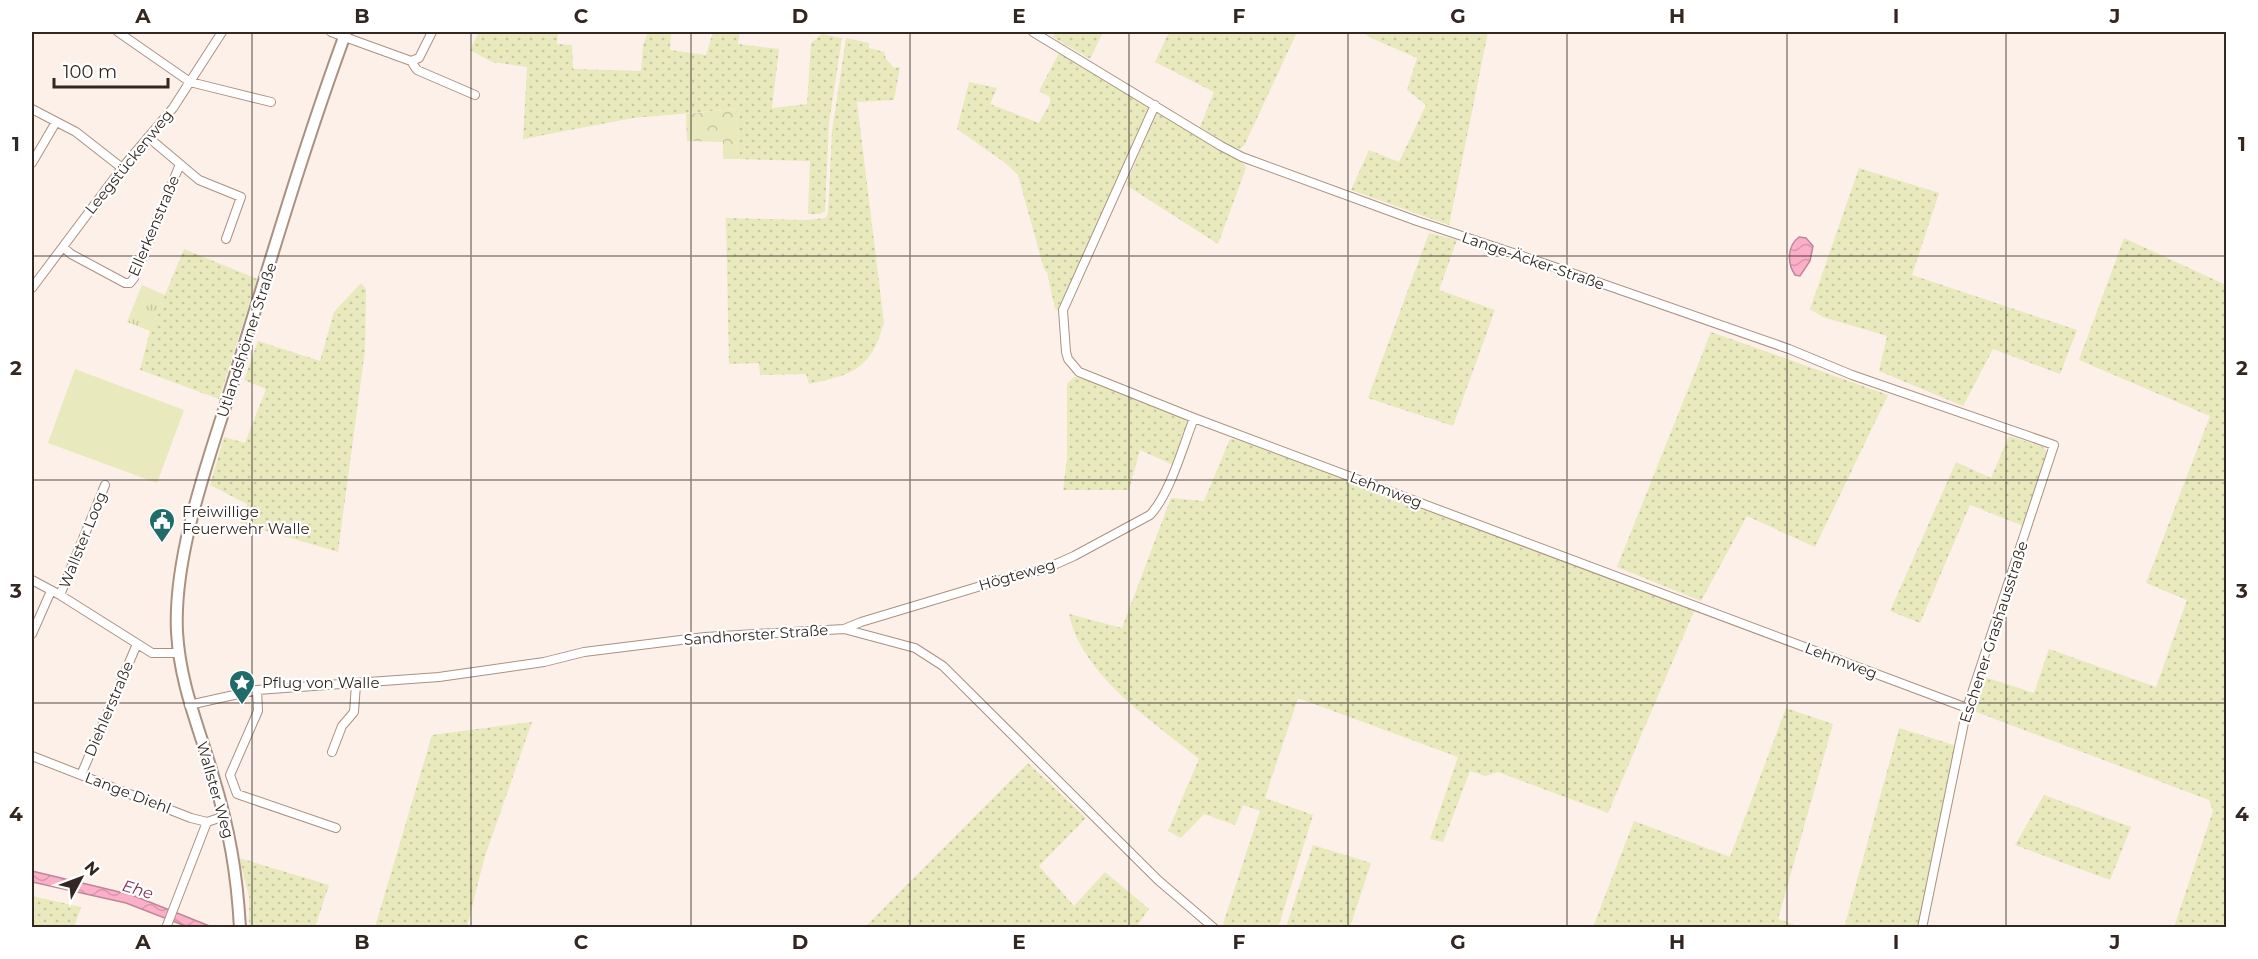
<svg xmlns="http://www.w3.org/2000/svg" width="2258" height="959" font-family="Montserrat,sans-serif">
<defs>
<pattern id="grass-dots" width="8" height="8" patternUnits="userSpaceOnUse" patternTransform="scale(1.5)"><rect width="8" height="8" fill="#e8e9bc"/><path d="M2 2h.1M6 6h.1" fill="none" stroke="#c7c8a1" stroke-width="1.8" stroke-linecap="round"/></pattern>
<pattern id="forest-crowns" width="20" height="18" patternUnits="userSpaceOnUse" patternTransform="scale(1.5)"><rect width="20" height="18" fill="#e8e9bc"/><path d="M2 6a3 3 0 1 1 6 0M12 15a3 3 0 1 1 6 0" fill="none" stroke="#c7c8a1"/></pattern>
<pattern id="park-tufts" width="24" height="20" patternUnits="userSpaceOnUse" patternTransform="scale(1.5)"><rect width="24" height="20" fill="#e8e9bc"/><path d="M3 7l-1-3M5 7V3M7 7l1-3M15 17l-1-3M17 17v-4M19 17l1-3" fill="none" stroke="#c7c8a1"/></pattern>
<pattern id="water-waves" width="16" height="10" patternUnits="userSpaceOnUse" patternTransform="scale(1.5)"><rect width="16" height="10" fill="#fcafc8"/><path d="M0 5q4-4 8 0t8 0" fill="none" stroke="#d897ac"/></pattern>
</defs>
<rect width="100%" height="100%" fill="#fcf0e9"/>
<path fill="url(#grass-dots)" d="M 479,32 L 558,32 L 557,44 L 572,45 L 573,69 L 641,71 L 643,45 L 648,32 L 671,32 L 670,50 L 706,55 L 713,32 L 740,32 L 738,44 L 779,49 L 772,108 L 807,104 L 811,43 L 822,34 L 842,38 L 829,123 L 825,211 L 820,214 L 808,214 L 810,161 L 738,159 L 736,109 L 633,118 L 523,139 L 527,67 L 492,62 L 470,50 Z
M 1055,32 L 1103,32 L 1090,59 L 1053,37 Z
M 1169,32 L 1297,32 L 1245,144 L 1240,149 L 1232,147 L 1200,127 L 1214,92 L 1155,62 Z
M 1364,32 L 1488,32 L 1449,225 L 1351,190 L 1369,150 L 1399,162 L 1426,105 L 1407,90 L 1417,58 L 1369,37 Z
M 846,38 L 869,43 L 869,48 L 884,52 L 886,59 L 894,68 L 900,67 L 894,100 L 857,102 L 884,323 C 870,370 854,374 809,384 L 806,374 L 760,375 L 759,363 L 729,364 L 726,218 L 807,220 L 825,218 L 828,214 L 832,131 Z
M 1060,51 L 1148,104 L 1149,111 L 1060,312 L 1055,309 L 1047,272 L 1044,269 L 1018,175 L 1004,162 L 957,129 L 969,82 L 997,88 L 990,104 L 1039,123 L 1050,103 L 1050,97 L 1039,91 Z
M 1156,113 L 1163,114 L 1241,161 L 1246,168 L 1218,244 L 1126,185 Z
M 1859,168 L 1939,193 L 1912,275 L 2077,330 L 2060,374 L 1993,349 L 1963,406 L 1879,371 L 1887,336 L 1823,317 L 1810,309 Z
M 1429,233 L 1457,240 L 1439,290 L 1495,310 L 1453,426 L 1368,398 Z
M 2124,238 L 2226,285 L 2226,927 L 2174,927 L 2213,811 L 2209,800 L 1974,711 L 1982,676 L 2034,693 L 2049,649 L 2156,687 L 2187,600 L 2146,583 L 2210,416 L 2079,360 Z
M 184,249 L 257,279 L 219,399 L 140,370 L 150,331 Z
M 361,283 L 366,289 L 365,350 L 338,552 L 240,523 L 247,504 L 210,485 L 224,437 L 245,443 L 266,389 L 244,380 L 258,341 L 320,361 L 334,312 Z
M 1711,332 L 1888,395 L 1815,547 L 1747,516 L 1701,601 L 1617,567 Z
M 1074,377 L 1084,379 L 1189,421 L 1189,426 L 1173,465 L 1140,450 L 1129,490 L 1063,490 L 1067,458 L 1067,384 Z
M 2009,436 L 2043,447 L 2049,456 L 2026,527 L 1970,505 L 1920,623 L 1890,611 L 1956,462 L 1991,478 Z
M 1230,439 L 1241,440 L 1695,609 L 1608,813 L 1498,772 L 1485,776 L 1470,771 L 1443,842 L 1430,839 L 1458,757 L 1298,698 L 1265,798 L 1313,815 L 1278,928 L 1228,927 L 1223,924 L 1260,811 L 1243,805 L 1235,825 L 1204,814 L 1181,838 L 1168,831 L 1199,759 C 1153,721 1082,676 1069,614 L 1122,628 L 1171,498 L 1204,501 Z
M 1786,708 L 1833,724 L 1778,919 L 1801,927 L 1593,927 L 1634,821 L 1730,857 Z
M 532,722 L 484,859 L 467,927 L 375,927 L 432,735 Z
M 1899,728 L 1957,746 L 1918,927 L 1844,928 Z
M 1028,763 L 1086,818 L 1039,866 L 1074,906 L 1105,872 L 1149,909 L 1136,927 L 865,927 Z
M 2044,795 L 2131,827 L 2110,880 L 2015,845 Z
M 1313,845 L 1371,863 L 1350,927 L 1286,927 Z
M 239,858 L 329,885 L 315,927 L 249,927 L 249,896 Z
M 32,896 L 81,907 L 74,927 L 32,927 Z"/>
<path fill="url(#forest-crowns)" d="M 736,109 L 738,159 L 723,159 L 723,142 L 687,141 L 686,114 Z"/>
<path fill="url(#park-tufts)" d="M 142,285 L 165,295 L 150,331 L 127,322 Z"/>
<path fill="#e8e9bc" d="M 75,369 L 184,410 L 157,483 L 48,443 Z"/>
<path fill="url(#water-waves)" stroke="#bf8696" stroke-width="1.5" d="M 1799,237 L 1806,238 L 1813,246 L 1810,261 L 1800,276 L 1795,275 C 1787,263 1787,246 1799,237 Z
M 32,871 L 132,895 L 212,927 L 188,927 L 126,903 L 32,882 Z"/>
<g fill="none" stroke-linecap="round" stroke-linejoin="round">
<defs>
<path id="street" d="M 118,32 L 190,82 L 271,102
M 331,32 L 411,61 L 419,58 L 432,32
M 1033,32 L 1221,146 L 1242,157 L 1417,221 L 1543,263 L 1789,349 L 1852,375 L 2054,445 L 1967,708 L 1922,928
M 411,61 L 417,70 L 475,95
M 1155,105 L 1063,310 L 1066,352 L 1068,359 L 1079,372 L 1194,418 L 1967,708
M 32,109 L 76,132 L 122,168
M 148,137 L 199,180 L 241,197 L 226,239
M 32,163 L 56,122
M 63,247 L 71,254 L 125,283 L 130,283 L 134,278 L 180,164
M 32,288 L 122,168 L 173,108 L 222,32
M 32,580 L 60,595 L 152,653 L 179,653
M 60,595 L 105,485
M 844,629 L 861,622 L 1017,575 L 1045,569 L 1074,556 L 1150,515 C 1170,494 1183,446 1194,418
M 32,634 L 51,591
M 257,690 L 258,711 L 230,775 L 237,794 L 336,828
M 189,705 L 257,690 L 439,677 L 544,662 L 584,652 L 705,637 L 844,629 L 915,648 L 943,666 L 1158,880 L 1214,928
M 332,752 L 342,726 L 354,712 L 356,684
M 32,756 L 191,818 L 207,822 L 225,816
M 81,775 L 137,644
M 166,928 L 207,822"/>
<path id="secondary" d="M 240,928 C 237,873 229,828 213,776 C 199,727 180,685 177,632 C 173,550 213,448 237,369 C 272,256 305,143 346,32"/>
</defs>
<use href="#street" stroke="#ab9181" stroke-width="10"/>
<use href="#secondary" stroke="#ab9181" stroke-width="14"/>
<use href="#street" stroke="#fff" stroke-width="8"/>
<use href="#secondary" stroke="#fff" stroke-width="10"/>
</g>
<path fill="none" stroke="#322721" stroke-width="1.5" stroke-opacity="0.55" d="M 252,32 L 252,928M 471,32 L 471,928M 691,32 L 691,928M 910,32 L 910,928M 1129,32 L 1129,928M 1348,32 L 1348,928M 1567,32 L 1567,928M 1787,32 L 1787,928M 2006,32 L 2006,928M 32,256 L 2226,256M 32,480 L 2226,480M 32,703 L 2226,703"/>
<defs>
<symbol id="civic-pin" viewBox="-11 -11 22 30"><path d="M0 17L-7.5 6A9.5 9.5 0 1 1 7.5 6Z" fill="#216c68" stroke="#fff"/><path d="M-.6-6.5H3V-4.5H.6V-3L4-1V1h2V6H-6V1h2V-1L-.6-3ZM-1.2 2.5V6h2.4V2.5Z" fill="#fff"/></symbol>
<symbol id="sight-pin" viewBox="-11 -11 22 30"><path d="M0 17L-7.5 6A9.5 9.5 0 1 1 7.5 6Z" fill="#216c68" stroke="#fff"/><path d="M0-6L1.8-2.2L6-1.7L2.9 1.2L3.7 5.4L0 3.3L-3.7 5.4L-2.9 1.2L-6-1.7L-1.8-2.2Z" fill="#fff"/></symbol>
</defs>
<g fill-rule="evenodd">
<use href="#civic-pin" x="147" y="506" width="30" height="40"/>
<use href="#sight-pin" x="227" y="668" width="30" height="40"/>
</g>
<g text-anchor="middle" stroke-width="4.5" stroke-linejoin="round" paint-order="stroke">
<g font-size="15" fill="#322721" stroke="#fff">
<text transform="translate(129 162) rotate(-51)" y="5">Leegstückenweg</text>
<text transform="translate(154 226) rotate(-67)" y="5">Ellerkenstraße</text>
<text transform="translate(1533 261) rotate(19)" y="5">Lange-Äcker-Straße</text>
<text transform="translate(247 340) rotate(-72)" y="5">Utlandshörner Straße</text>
<text transform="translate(1386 490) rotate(21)" y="5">Lehmweg</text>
<text transform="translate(83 540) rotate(-68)" y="5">Wallster Loog</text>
<text transform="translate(1017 575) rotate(-16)" y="5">Högteweg</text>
<text transform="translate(1994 632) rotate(-72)" y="5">Eschener Grashausstraße</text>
<text transform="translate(756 635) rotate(-4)" y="5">Sandhorster Straße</text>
<text transform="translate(1841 661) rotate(21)" y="5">Lehmweg</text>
<text transform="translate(109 709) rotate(-67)" y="5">Diehlerstraße</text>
<text transform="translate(215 790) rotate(74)" y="5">Wallster Weg</text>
<text transform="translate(128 793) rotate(21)" y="5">Lange Diehl</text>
</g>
<g font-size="15" fill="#322721" stroke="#fff" text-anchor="start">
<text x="182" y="517">Freiwillige<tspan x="182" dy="17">Feuerwehr Walle</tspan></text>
<text x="262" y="688">Pflug von Walle</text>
</g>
<g font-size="16" font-style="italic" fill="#852d51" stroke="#fff">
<text transform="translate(138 889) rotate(17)" y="6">Ehe</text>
</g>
</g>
<rect width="2258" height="959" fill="none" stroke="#ffffff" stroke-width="66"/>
<g transform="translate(81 878) rotate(49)" stroke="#ffffff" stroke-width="4.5" paint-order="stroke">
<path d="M0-4.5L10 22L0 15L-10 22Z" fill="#322721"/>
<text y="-9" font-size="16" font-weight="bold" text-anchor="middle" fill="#322721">N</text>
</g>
<path d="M54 78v9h114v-9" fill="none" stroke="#322721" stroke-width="3"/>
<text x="63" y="78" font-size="18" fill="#322721" stroke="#ffffff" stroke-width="4.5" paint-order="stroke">100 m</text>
<rect x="33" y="33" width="2192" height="893" fill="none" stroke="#322721" stroke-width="2"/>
<g font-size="20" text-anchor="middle" font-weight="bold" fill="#322721">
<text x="143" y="23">A</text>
<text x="362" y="23">B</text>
<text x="581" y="23">C</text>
<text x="800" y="23">D</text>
<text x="1019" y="23">E</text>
<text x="1239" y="23">F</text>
<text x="1458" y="23">G</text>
<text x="1677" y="23">H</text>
<text x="1896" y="23">I</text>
<text x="2115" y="23">J</text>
<text x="16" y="151">1</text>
<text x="2242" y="151">1</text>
<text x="16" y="375">2</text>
<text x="2242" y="375">2</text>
<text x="16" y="598">3</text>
<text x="2242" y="598">3</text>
<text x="16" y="821">4</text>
<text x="2242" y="821">4</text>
<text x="143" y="949">A</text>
<text x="362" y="949">B</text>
<text x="581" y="949">C</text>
<text x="800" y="949">D</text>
<text x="1019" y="949">E</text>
<text x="1239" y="949">F</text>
<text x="1458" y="949">G</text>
<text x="1677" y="949">H</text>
<text x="1896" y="949">I</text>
<text x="2115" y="949">J</text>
</g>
</svg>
